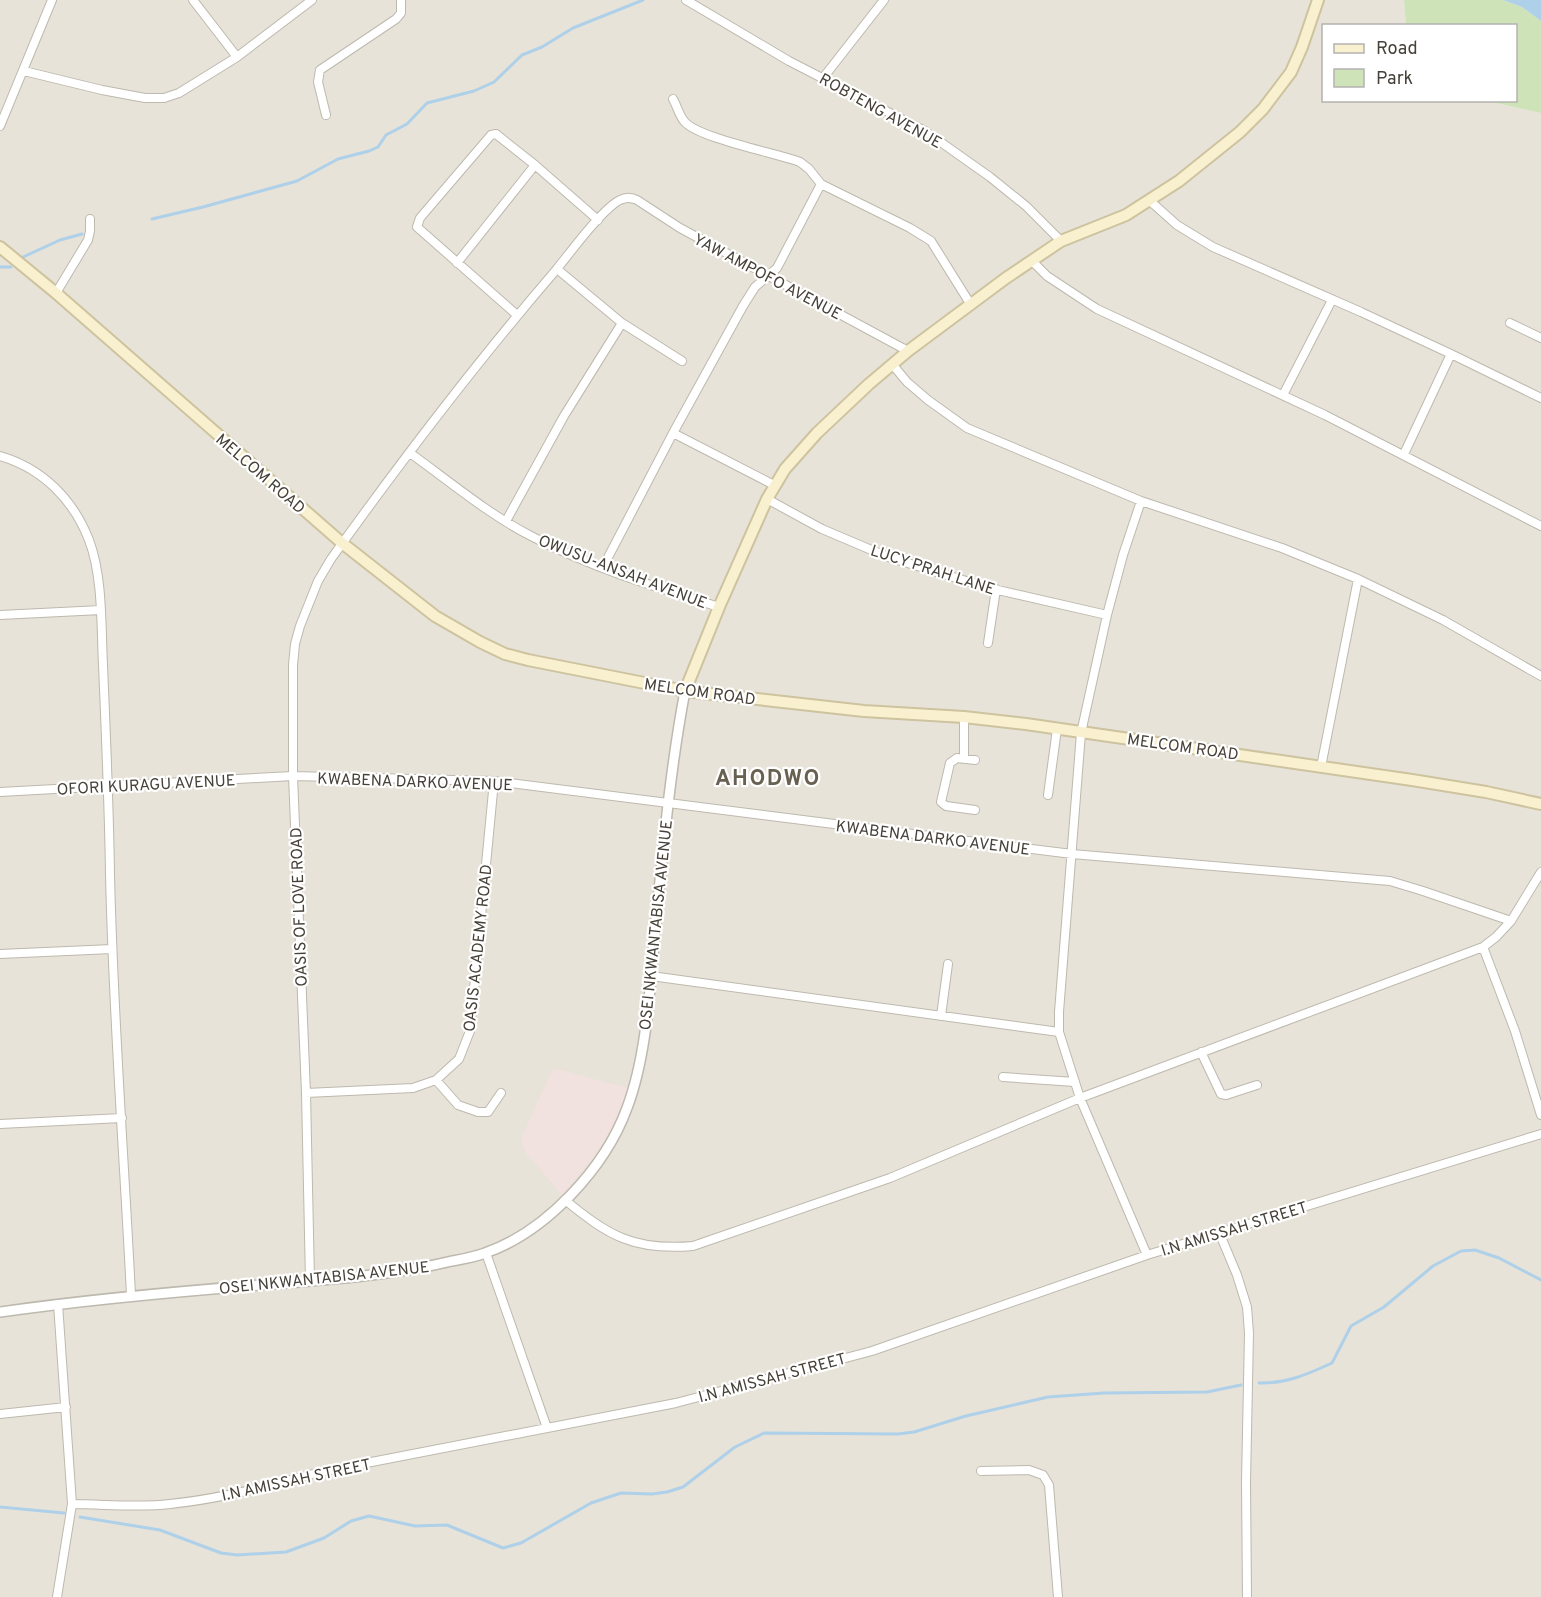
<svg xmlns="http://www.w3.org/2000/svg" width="1541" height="1597" font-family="Overpass,sans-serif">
<rect width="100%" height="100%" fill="#f3f1ea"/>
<path fill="#e7e3d9" d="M 0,0 L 1404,0 L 1406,25 L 1324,26 L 1324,100 L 1487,101 L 1541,113 L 1541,1597 L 0,1597 Z"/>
<path fill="#f2e2df" d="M 553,1068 L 628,1088 L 623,1108 L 610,1132 L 594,1157 L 562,1195 L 525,1152 L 521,1139 Z"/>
<path fill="#cfe3b8" d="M 1404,0 L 1503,0 L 1522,7 L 1541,21 L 1541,113 L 1487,101 L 1516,100 L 1516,26 L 1406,25 Z"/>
<path fill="#aed0e9" d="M 1503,0 L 1541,0 L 1541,21 L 1522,7 Z"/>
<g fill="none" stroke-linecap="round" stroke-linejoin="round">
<path stroke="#aed0e9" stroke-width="3" d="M 152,219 L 203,207 L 297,181 L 338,159 L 369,151 L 378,147 L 386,135 L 407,124 L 427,103 L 474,91 L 494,82 L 522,55 L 542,47 L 573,28 L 643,0
M 23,257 L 60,240 L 82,234
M 0,267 L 11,267
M 1259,1383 C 1286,1384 1308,1374 1332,1363 L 1351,1326 L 1384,1307 L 1433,1266 L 1461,1251 L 1475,1250 L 1499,1258 L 1541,1280
M 0,1507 L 64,1513
M 80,1517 L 160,1530 L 221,1553 L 237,1555 L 286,1552 L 324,1538 L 351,1521 L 369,1516 L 415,1526 L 447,1525 L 503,1548 L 521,1543 L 591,1503 L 621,1493 L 652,1494 L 667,1492 L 683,1487 L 735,1447 L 764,1433 L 898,1434 L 914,1432 L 966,1416 L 1048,1397 L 1104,1393 L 1207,1392 L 1241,1385"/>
<defs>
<path id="minor" d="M 193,0 L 237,57
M 686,0 L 789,61 L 925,131 L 990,177 L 1026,206 L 1061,241
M 24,71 L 102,90 L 145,98 L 164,98 L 179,93 L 237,57 L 312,0
M 823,78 L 884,0
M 673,99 C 677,106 679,115 684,121 C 697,138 776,153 800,162 L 809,169 L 821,184
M 326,115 L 318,82 L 320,70 L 396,19 L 401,13 L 401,0
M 0,126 L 52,0
M 1149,200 L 1177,225 L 1213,247 L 1361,312 L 1451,354
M 1032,261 L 1047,276 L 1097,309 L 1325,415 L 1541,526
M 457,263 L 535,165
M 56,293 L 88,240 L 90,231 L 90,219
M 517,315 L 417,227 L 420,218 L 491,135 L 496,134 L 535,165 L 598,220
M 622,323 L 682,361
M 1510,323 L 1541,338
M 892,364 L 907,382 L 928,400 L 967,428 L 1141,501 L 1123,555 L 1107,615 L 1081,733 L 1059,1012 L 1059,1032 L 1080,1098 L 1147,1255
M 1283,395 L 1332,300
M 673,433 L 774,485
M 410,453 C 449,481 488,514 531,536 C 590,567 655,587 719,607
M 1404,454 L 1451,354 L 1541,398
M 0,456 C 42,468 73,499 89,540 C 103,577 101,626 103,665 C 106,735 109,804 110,874 C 113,1014 124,1155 131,1295
M 767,499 L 822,529 L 888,557 L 989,588 L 1107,615
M 1141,501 L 1282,548 L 1358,579 L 1443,620 L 1541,676
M 506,521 L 564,416 L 622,323 L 557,269
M 603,567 L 673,433 L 743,306 L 755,287 L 777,268 L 821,184 L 910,228 L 931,241 L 971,305
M 0,615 L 101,610
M 988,643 L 996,589
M 964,758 L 964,717
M 1321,767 L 1358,579
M 0,792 L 293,776 L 494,781 L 1072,854 L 1390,881 L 1423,891 L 1511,921 L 1541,872
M 1048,795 L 1057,729
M 975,810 L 946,806 L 941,802 L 950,763 L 957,758 L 975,760
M 1483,947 L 1515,1031 L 1541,1115
M 0,954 L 112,949
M 651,976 L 1059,1032
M 941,1016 L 948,964
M 1201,1052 L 1221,1094 L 1226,1095 L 1257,1085
M 1003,1077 L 1075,1082
M 436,1080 L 458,1105 L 478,1112 L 488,1112 L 501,1093
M 306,1093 L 413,1088 L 436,1080 L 459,1059 L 470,1031 L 494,781
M 0,1124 L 122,1118
M 565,1200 C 609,1236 634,1251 693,1246 L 890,1178 L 1080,1098 L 1483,947 L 1496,937 L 1511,921
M 1219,1232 L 1237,1275 L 1247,1307 L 1249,1333 L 1246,1482 L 1247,1597
M 486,1253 L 547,1428
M 310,1281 L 306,1093 L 293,776 L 293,665 L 295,644 L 300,626 L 318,581 L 331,559 C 402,460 476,363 556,270 C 570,253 602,209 620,200 C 626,197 631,197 637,200 L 680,228 L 908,351
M 58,1304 L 72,1504
M 0,1414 L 66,1407
M 981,1471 L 1029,1470 L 1043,1475 L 1049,1485 L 1058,1597
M 57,1597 L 72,1504 C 104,1504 138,1508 170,1504 C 220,1499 271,1486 320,1472 L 676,1403 L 872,1351 L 1147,1255 L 1541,1134"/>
<path id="tertiary" d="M 0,1312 C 91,1299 182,1291 274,1284 C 334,1279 394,1275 452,1261 C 463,1259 475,1257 485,1253 C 546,1232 605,1168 627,1108 C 647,1055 650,987 655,931 C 663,850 670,770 685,691"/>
<path id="secondary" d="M 0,247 L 56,293 L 342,543 L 435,616 L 480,642 L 505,654 L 528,660 L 685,691 L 864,711 L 964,717 L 1026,724 L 1412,780 L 1486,792 L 1541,804
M 685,691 L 719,607 L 767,499 L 785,469 L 817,433 L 869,384 L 908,351 L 1006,278 L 1061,241 L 1126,215 L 1179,181 L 1240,132 L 1263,109 L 1291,72 L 1302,47 L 1318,0"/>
</defs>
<use href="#minor" stroke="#beb9ae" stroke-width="10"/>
<use href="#tertiary" stroke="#beb9ae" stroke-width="12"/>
<use href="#secondary" stroke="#cec39f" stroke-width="14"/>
<use href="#minor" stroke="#fff" stroke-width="8"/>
<use href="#tertiary" stroke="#fff" stroke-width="9"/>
<use href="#secondary" stroke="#f9f0cf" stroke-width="10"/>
</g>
<g text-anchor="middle" stroke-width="4.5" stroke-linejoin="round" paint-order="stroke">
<g font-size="16" fill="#474239" stroke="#fff">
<text transform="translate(881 110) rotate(29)" y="6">ROBTENG AVENUE</text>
<text transform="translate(768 276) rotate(28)" y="6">YAW AMPOFO AVENUE</text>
<text transform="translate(261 473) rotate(41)" y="6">MELCOM ROAD</text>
<text transform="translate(933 569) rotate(18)" y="6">LUCY PRAH LANE</text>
<text transform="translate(623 571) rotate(21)" y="6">OWUSU-ANSAH AVENUE</text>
<text transform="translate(700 691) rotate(8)" y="6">MELCOM ROAD</text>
<text transform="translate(1183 746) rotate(8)" y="6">MELCOM ROAD</text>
<text transform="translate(415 781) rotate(2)" y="6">KWABENA DARKO AVENUE</text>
<text transform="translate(146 784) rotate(-3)" y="6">OFORI KURAGU AVENUE</text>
<text transform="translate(933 837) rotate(7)" y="6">KWABENA DARKO AVENUE</text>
<text transform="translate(298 907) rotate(-92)" y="6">OASIS OF LOVE ROAD</text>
<text transform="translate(655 925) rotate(-84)" y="6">OSEI NKWANTABISA AVENUE</text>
<text transform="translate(477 948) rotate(-84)" y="6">OASIS ACADEMY ROAD</text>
<text transform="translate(1234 1228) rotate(-17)" y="6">I.N AMISSAH STREET</text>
<text transform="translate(324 1277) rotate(-6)" y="6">OSEI NKWANTABISA AVENUE</text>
<text transform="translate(772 1377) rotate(-15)" y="6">I.N AMISSAH STREET</text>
<text transform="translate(296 1479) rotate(-12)" y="6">I.N AMISSAH STREET</text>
</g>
<g font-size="22" font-weight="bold" letter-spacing="1.5" fill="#686051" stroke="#fff">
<text x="768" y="785">AHODWO</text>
</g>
</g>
<rect x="1322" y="24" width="195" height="78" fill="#ffffff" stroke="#b5b3b0" stroke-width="1.5"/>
<rect x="1334" y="44" width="30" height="9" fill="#f9f0cf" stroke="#b5b3b0" stroke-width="1.5"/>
<text x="1376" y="54" font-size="18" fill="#474239">Road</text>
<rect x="1334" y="69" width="30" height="18" fill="#cfe3b8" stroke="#b5b3b0" stroke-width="1.5"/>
<text x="1376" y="84" font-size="18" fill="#474239">Park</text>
</svg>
